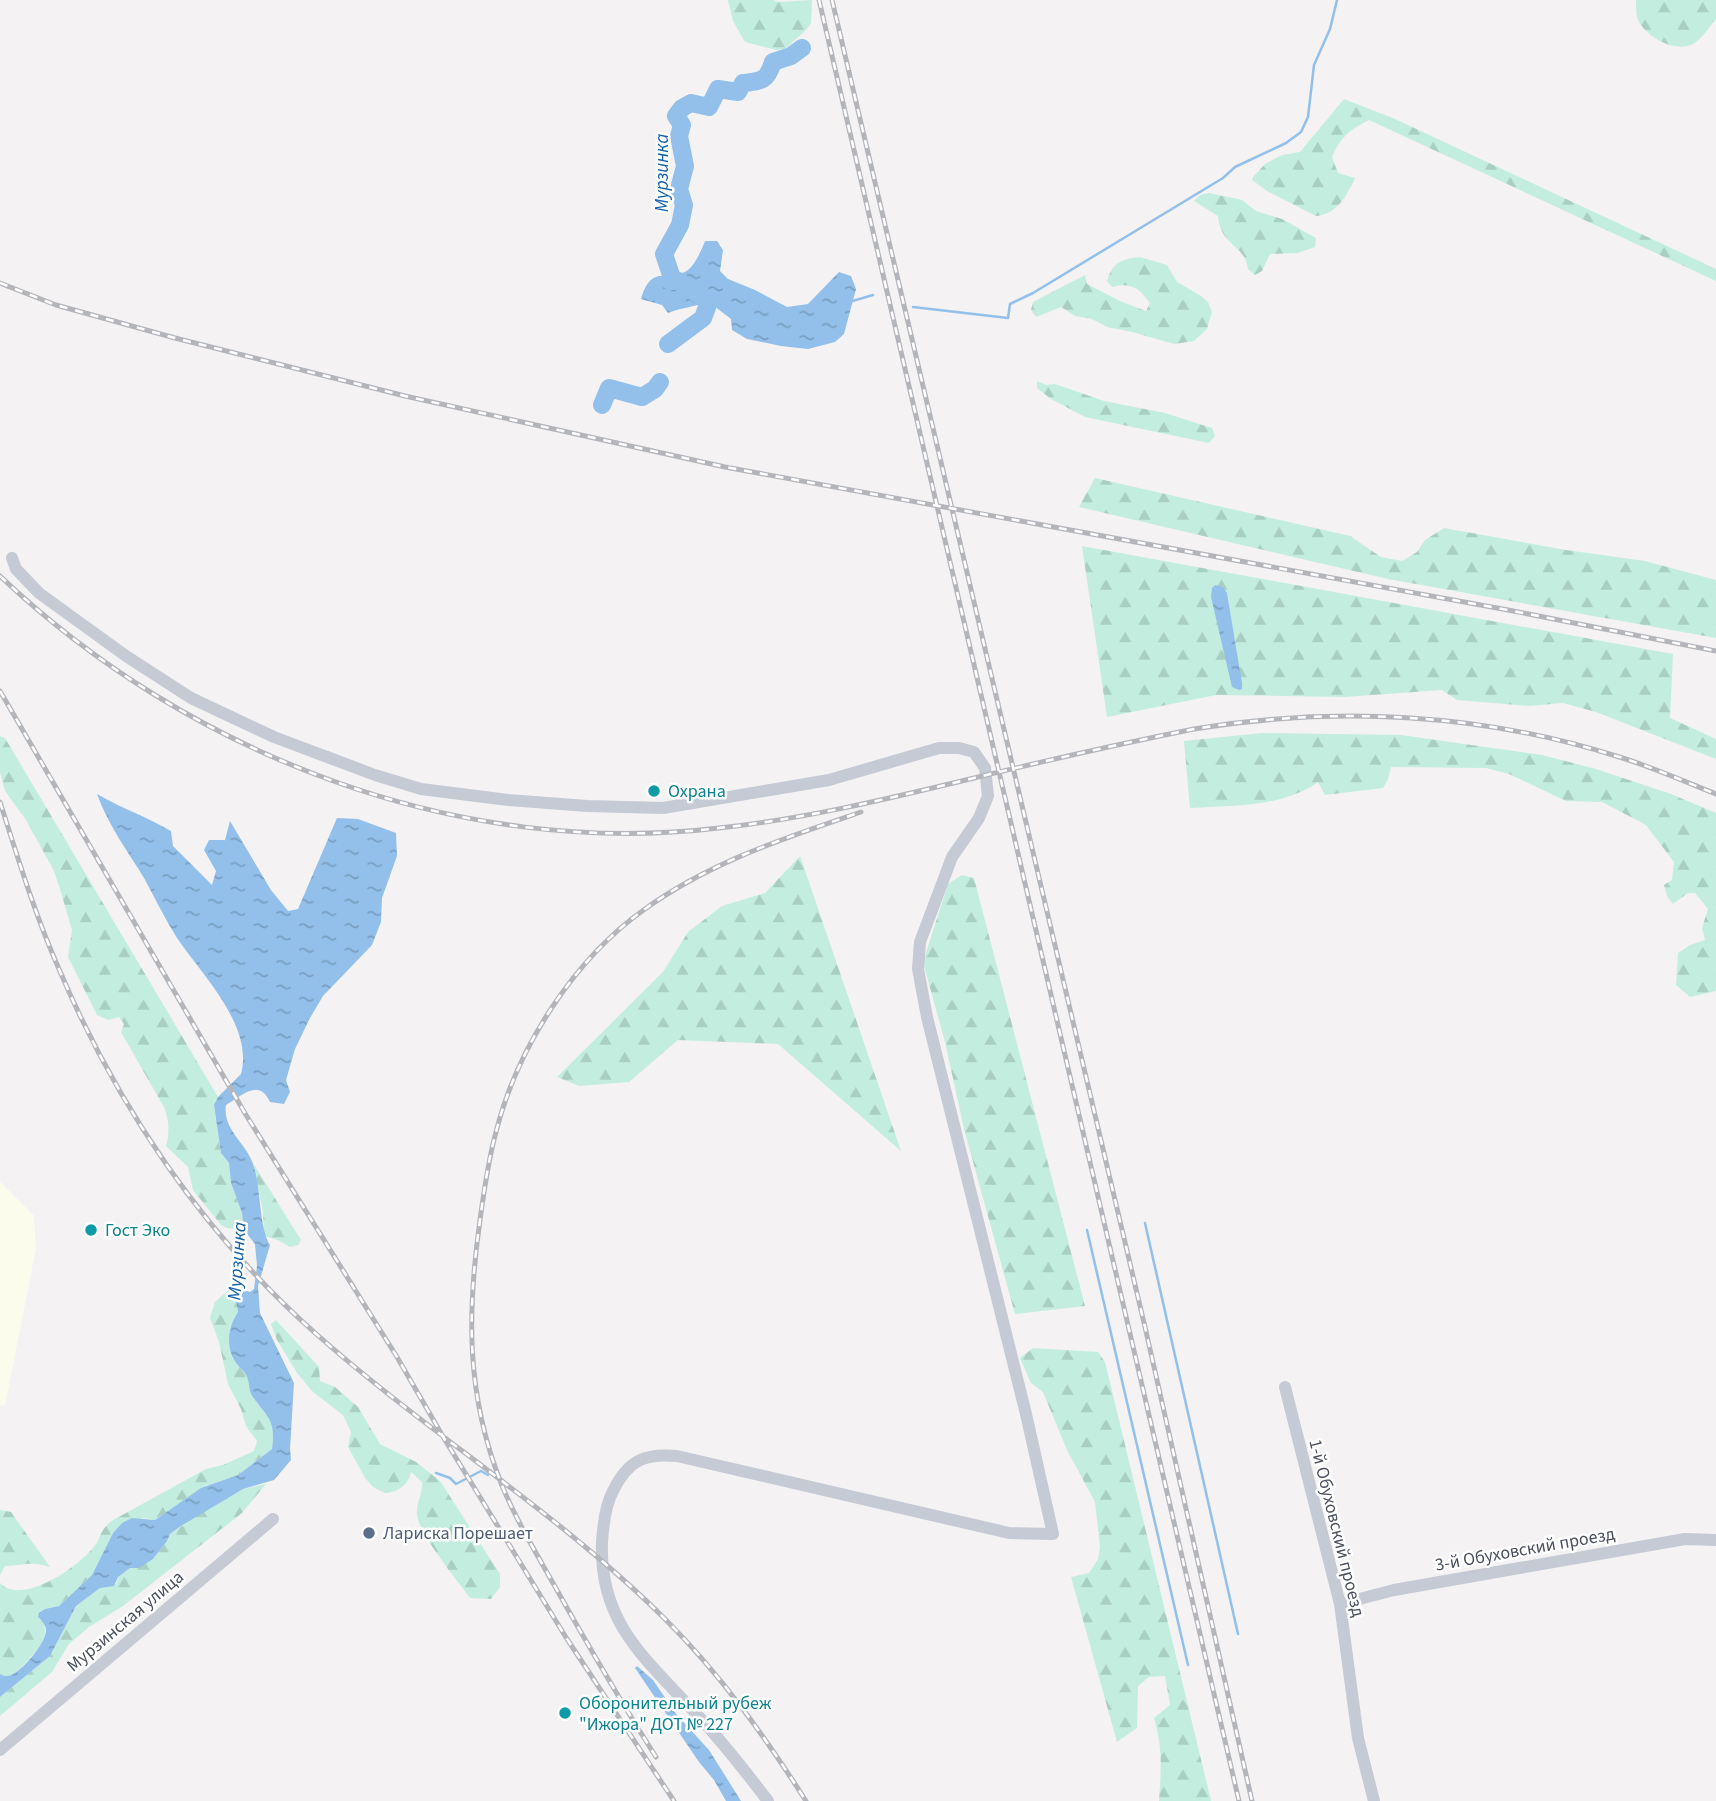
<svg xmlns="http://www.w3.org/2000/svg" width="1716" height="1801" font-family="'Source Sans 3',sans-serif">
<defs>
<pattern id="forest-firs" width="22" height="20" patternUnits="userSpaceOnUse" patternTransform="scale(1.75)"><rect width="22" height="20" fill="#c3eedf"/><path d="M5 1l3.5 6h-7zM16 11l3.5 6h-7z" fill="#a9cec2"/></pattern>
<pattern id="water-ripples" width="26" height="14" patternUnits="userSpaceOnUse" patternTransform="scale(1.75)"><rect width="26" height="14" fill="#92c0ea"/><path d="M2 4q2-2 4 0t4 0M15 11q2-2 4 0t4 0" fill="none" stroke="#799ec1"/></pattern>
</defs>
<rect width="100%" height="100%" fill="#f4f2f2"/>
<path fill="#fcfced" d="M 0,1182 L 34,1216 L 36,1248 L 5,1406 L 0,1405 Z"/>
<path fill="url(#forest-firs)" d="M 728,0 L 773,0 L 778,2 L 812,0 L 811,23 L 807,29 L 785,49 L 777,50 L 745,42 L 733,21 Z
M 1636,0 L 1716,0 L 1716,19 C 1709,27 1702,39 1693,44 C 1675,54 1642,35 1637,17 C 1636,12 1636,5 1636,0 Z
M 1344,99 L 1395,119 L 1716,269 L 1716,281 L 1369,120 C 1349,130 1341,137 1332,157 L 1338,173 L 1355,178 C 1346,196 1338,214 1316,216 L 1267,191 L 1252,180 L 1253,177 L 1265,164 L 1282,155 L 1300,152 Z
M 1209,193 L 1242,200 L 1256,211 L 1282,219 L 1316,238 L 1315,247 L 1298,253 L 1270,254 L 1262,271 L 1255,275 L 1248,269 C 1245,244 1220,246 1218,216 L 1194,201 L 1200,195 Z
M 1140,257 L 1167,265 L 1177,282 L 1201,296 L 1208,302 L 1212,312 L 1207,329 L 1194,341 L 1174,344 L 1132,332 L 1107,327 L 1092,319 L 1075,316 L 1061,307 L 1036,317 L 1031,310 L 1033,302 L 1085,275 L 1087,284 L 1120,301 L 1146,311 L 1150,303 C 1139,288 1131,282 1112,287 L 1107,281 C 1113,262 1121,259 1140,257 Z
M 1037,381 L 1046,385 L 1055,384 L 1104,401 L 1165,413 L 1212,428 L 1215,436 L 1209,443 L 1085,417 L 1051,399 L 1037,388 Z
M 1095,478 L 1350,536 L 1381,557 L 1402,561 L 1417,552 L 1425,540 L 1444,528 L 1566,550 L 1645,561 L 1716,580 L 1716,638 L 1388,579 L 1079,507 Z
M 1082,546 L 1673,654 L 1670,718 L 1716,739 L 1716,759 L 1596,712 L 1563,703 L 1529,706 L 1457,700 L 1442,690 L 1345,697 L 1216,695 L 1107,717 Z
M 1262,733 L 1401,735 L 1542,755 L 1596,769 L 1671,794 L 1716,813 L 1716,991 L 1690,997 L 1676,985 L 1678,953 L 1690,945 L 1705,940 L 1702,928 L 1708,909 L 1695,893 L 1688,893 L 1673,904 L 1667,896 L 1664,885 L 1672,880 L 1674,862 L 1646,825 L 1602,802 L 1566,801 L 1509,774 L 1486,768 L 1391,767 L 1388,779 L 1383,788 L 1325,795 L 1318,782 C 1281,808 1233,805 1190,808 L 1184,741 Z
M 0,736 L 5,738 L 218,1097 L 214,1106 L 221,1153 L 229,1163 L 231,1183 L 242,1213 L 244,1230 L 227,1228 L 221,1225 L 193,1190 L 188,1167 L 166,1146 C 170,1132 169,1123 165,1109 L 121,1032 L 124,1024 L 119,1017 L 108,1020 L 97,1015 L 68,957 L 72,930 L 60,889 L 54,871 L 26,820 L 5,791 L 0,772 Z
M 800,856 L 901,1151 L 778,1044 L 678,1040 L 629,1082 L 579,1086 L 557,1077 L 663,972 L 688,932 L 722,906 L 765,893 Z
M 962,875 L 974,878 L 1085,1306 L 1015,1314 L 964,1129 L 945,1042 L 923,962 L 948,884 Z
M 253,1163 L 301,1240 L 298,1245 L 290,1247 L 278,1240 L 264,1236 L 263,1212 Z
M 233,1286 L 238,1312 C 228,1327 225,1348 236,1363 C 239,1367 243,1370 246,1375 C 250,1381 248,1390 252,1396 C 267,1418 276,1418 272,1449 L 238,1475 L 201,1488 L 155,1520 L 143,1518 L 113,1533 L 92,1575 L 59,1606 L 45,1609 L 39,1619 L 44,1623 C 45,1629 46,1634 43,1640 C 39,1649 20,1671 11,1675 C 6,1677 4,1676 0,1674 L 0,1583 C 22,1606 76,1568 92,1549 C 103,1538 97,1530 115,1519 L 206,1469 L 223,1465 L 254,1451 L 257,1441 L 246,1426 L 241,1409 L 228,1384 L 219,1342 L 210,1318 L 215,1302 Z
M 276,1320 L 319,1367 L 320,1381 L 335,1387 L 358,1407 L 380,1444 L 416,1462 L 440,1481 L 500,1574 L 500,1587 L 491,1599 L 470,1598 C 457,1580 418,1533 417,1514 C 416,1503 423,1494 422,1482 L 411,1472 C 409,1484 397,1493 385,1493 L 373,1487 L 365,1478 L 348,1447 L 351,1432 L 343,1415 L 313,1392 L 297,1373 L 277,1340 L 271,1324 Z
M 1033,1348 L 1098,1352 L 1105,1362 L 1211,1801 L 1159,1801 C 1161,1770 1163,1748 1154,1718 L 1170,1705 L 1165,1676 L 1149,1677 L 1138,1686 L 1137,1728 L 1117,1742 L 1071,1577 L 1089,1573 L 1098,1559 L 1100,1547 L 1095,1502 L 1067,1450 L 1043,1392 L 1031,1383 L 1020,1358 Z
M 266,1484 L 242,1513 L 123,1606 L 89,1627 L 69,1644 L 52,1672 L 0,1716 L 0,1697 L 50,1656 L 76,1606 L 100,1588 L 116,1584 L 118,1577 L 130,1568 L 153,1559 L 167,1541 L 170,1534 L 204,1511 L 243,1489 Z
M 0,1510 L 11,1512 L 50,1567 C 31,1561 25,1565 5,1566 L 0,1575 Z"/>
<path fill="url(#water-ripples)" d="M 705,241 L 717,241 L 723,250 L 720,271 L 728,279 L 755,290 L 787,307 L 808,304 L 839,272 L 851,276 L 856,289 L 844,334 L 835,342 L 808,349 L 781,346 L 747,339 L 732,330 L 731,319 L 709,302 C 694,307 683,307 668,313 L 662,305 L 641,299 C 652,262 668,284 688,270 C 696,263 701,251 705,241 Z
M 1215,585 L 1223,587 L 1227,593 L 1242,683 L 1242,689 L 1239,690 L 1232,687 L 1211,597 L 1212,588 Z
M 97,794 C 121,808 147,817 171,831 L 173,846 L 212,885 L 216,871 L 204,850 L 209,840 L 225,840 L 230,821 L 271,890 L 288,911 L 298,909 L 337,818 L 358,819 L 396,833 L 397,856 L 382,898 L 381,922 L 372,945 L 323,996 L 310,1018 L 295,1049 L 286,1080 L 290,1092 L 284,1104 L 270,1102 C 259,1078 243,1095 226,1105 C 222,1129 246,1143 253,1164 C 261,1186 259,1228 270,1245 L 258,1286 L 260,1313 L 294,1383 L 290,1449 L 291,1460 L 274,1480 L 243,1489 L 181,1526 L 170,1534 L 167,1541 L 153,1559 L 139,1568 L 130,1568 L 118,1577 L 114,1586 L 100,1588 L 76,1606 L 50,1656 L 0,1697 L 0,1674 C 4,1676 6,1677 11,1675 C 22,1671 45,1644 46,1631 C 46,1625 42,1621 38,1617 L 39,1613 L 45,1609 L 59,1606 L 92,1575 L 113,1533 L 122,1523 L 132,1518 L 155,1520 L 201,1488 L 238,1475 L 272,1449 C 276,1419 267,1417 252,1396 C 248,1390 250,1381 246,1375 C 243,1370 239,1367 236,1363 C 225,1347 228,1327 238,1312 L 233,1286 L 250,1292 L 254,1289 L 257,1266 L 255,1244 L 244,1230 L 242,1213 L 231,1183 L 229,1163 L 221,1153 L 214,1105 L 218,1097 L 241,1074 C 254,1026 202,975 177,938 C 165,919 155,898 144,878 C 127,850 108,825 97,794 Z
M 637,1666 L 653,1680 L 677,1715 L 709,1750 L 741,1801 L 726,1801 L 714,1780 L 699,1762 L 635,1668 Z"/>
<g fill="none" stroke-linecap="round" stroke-linejoin="round">
<path stroke="#92c0ea" stroke-width="2.5" d="M 849,302 L 873,295
M 913,307 L 1008,318 L 1010,304 L 1033,293 L 1223,178 L 1235,167 L 1286,143 L 1301,132 L 1308,117 L 1314,65 L 1330,29 L 1337,0
M 1145,1223 L 1238,1634
M 1087,1230 L 1188,1665
M 436,1473 L 450,1478 L 456,1484 L 481,1471 L 488,1475"/>
<path stroke="#92c0ea" stroke-width="18" d="M 668,344 L 703,318 L 709,302 L 679,281 L 670,281 L 671,275 L 664,254 L 680,225 L 684,205 L 679,189 L 685,166 L 679,136 L 682,125 L 676,116 L 682,108 L 691,103 L 709,107 L 718,89 L 738,92 L 743,83 C 762,81 767,81 773,62 L 791,56 L 802,48
M 602,405 L 609,388 L 642,397 L 655,389 L 660,382"/>
<path stroke="#c6cad5" stroke-width="12" d="M 12,558 L 16,569 L 39,593 L 126,656 L 191,698 L 274,737 L 375,775 L 421,789 L 508,800 L 587,806 L 663,808 L 829,780 L 939,748 L 959,748 L 974,752 L 985,768 L 988,796 L 979,818 L 952,857 L 920,942 L 918,969 L 927,1017 L 1026,1414 L 1053,1534 L 1009,1533 L 677,1456 C 645,1453 628,1460 613,1491 C 605,1506 603,1525 602,1543 C 599,1626 650,1662 700,1718 C 724,1744 746,1772 768,1801
M 1285,1387 L 1340,1604 L 1358,1738 L 1374,1801
M 1340,1604 L 1394,1590 L 1685,1539 L 1716,1540
M 0,1750 L 273,1519"/>
<defs>
<path id="rail" d="M 819,0 L 1239,1801
M 832,0 L 1145,1327 L 1252,1801
M 0,283 L 56,305 L 175,338 L 405,396 L 725,467 L 1508,610 L 1716,651
M 0,576 C 189,755 458,859 719,828 C 804,819 887,799 970,779 C 1044,761 1119,744 1194,729 C 1335,706 1480,713 1616,756 C 1650,766 1683,781 1716,794
M 0,691 L 246,1115 L 397,1357 L 445,1440 L 567,1639 L 674,1801
M 0,802 C 18,858 35,915 59,969 C 117,1106 203,1233 314,1332 C 427,1433 558,1512 665,1619 C 720,1674 764,1735 806,1801
M 656,1757 C 620,1700 586,1642 553,1583 C 535,1551 515,1518 501,1483 C 466,1394 467,1313 480,1220 C 484,1191 488,1161 496,1132 C 517,1048 574,959 645,909 C 710,862 785,838 861,812"/>
</defs>
<use href="#rail" stroke="#b4b5bb" stroke-width="5"/>
<use href="#rail" stroke="#fff" stroke-width="2.5" stroke-dasharray="8" stroke-linecap="butt"/>
</g>
<g fill="#0f9aa8" stroke="#fff" stroke-width="2.5">
<circle cx="654" cy="791" r="7"/>
<circle cx="91" cy="1230" r="7"/>
<circle cx="565" cy="1713" r="7"/>
</g>
<circle fill="#5c6f8a" stroke="#fff" stroke-width="2.5" cx="369" cy="1533" r="7"/>
<g text-anchor="middle" stroke-width="5" stroke-linejoin="round" paint-order="stroke">
<g font-size="18" fill="#0d838f" stroke="#fff" text-anchor="start">
<text x="668" y="797">Охрана</text>
<text x="105" y="1236">Гост Эко</text>
<text x="579" y="1709">Оборонительный рубеж<tspan x="579" dy="21">"Ижора" ДОТ № 227</tspan></text>
</g>
<g font-size="18" fill="#4a4f5e" stroke="#fff">
<text transform="translate(1337 1528) rotate(76)" y="6">1-й Обуховский проезд</text>
<text transform="translate(1525 1549) rotate(-10)" y="6">3-й Обуховский проезд</text>
<text transform="translate(125 1621) rotate(-40)" y="6">Мурзинская улица</text>
</g>
<g font-size="18" fill="#4e5e75" stroke="#fff" text-anchor="start">
<text x="383" y="1539">Лариска Порешает</text>
</g>
<g font-size="19" font-style="italic" fill="#1261a9" stroke="#fff">
<text transform="translate(661 173) rotate(-90)" y="7">Мурзинка</text>
<text transform="translate(236 1261) rotate(-86)" y="7">Мурзинка</text>
</g>
</g>
</svg>
